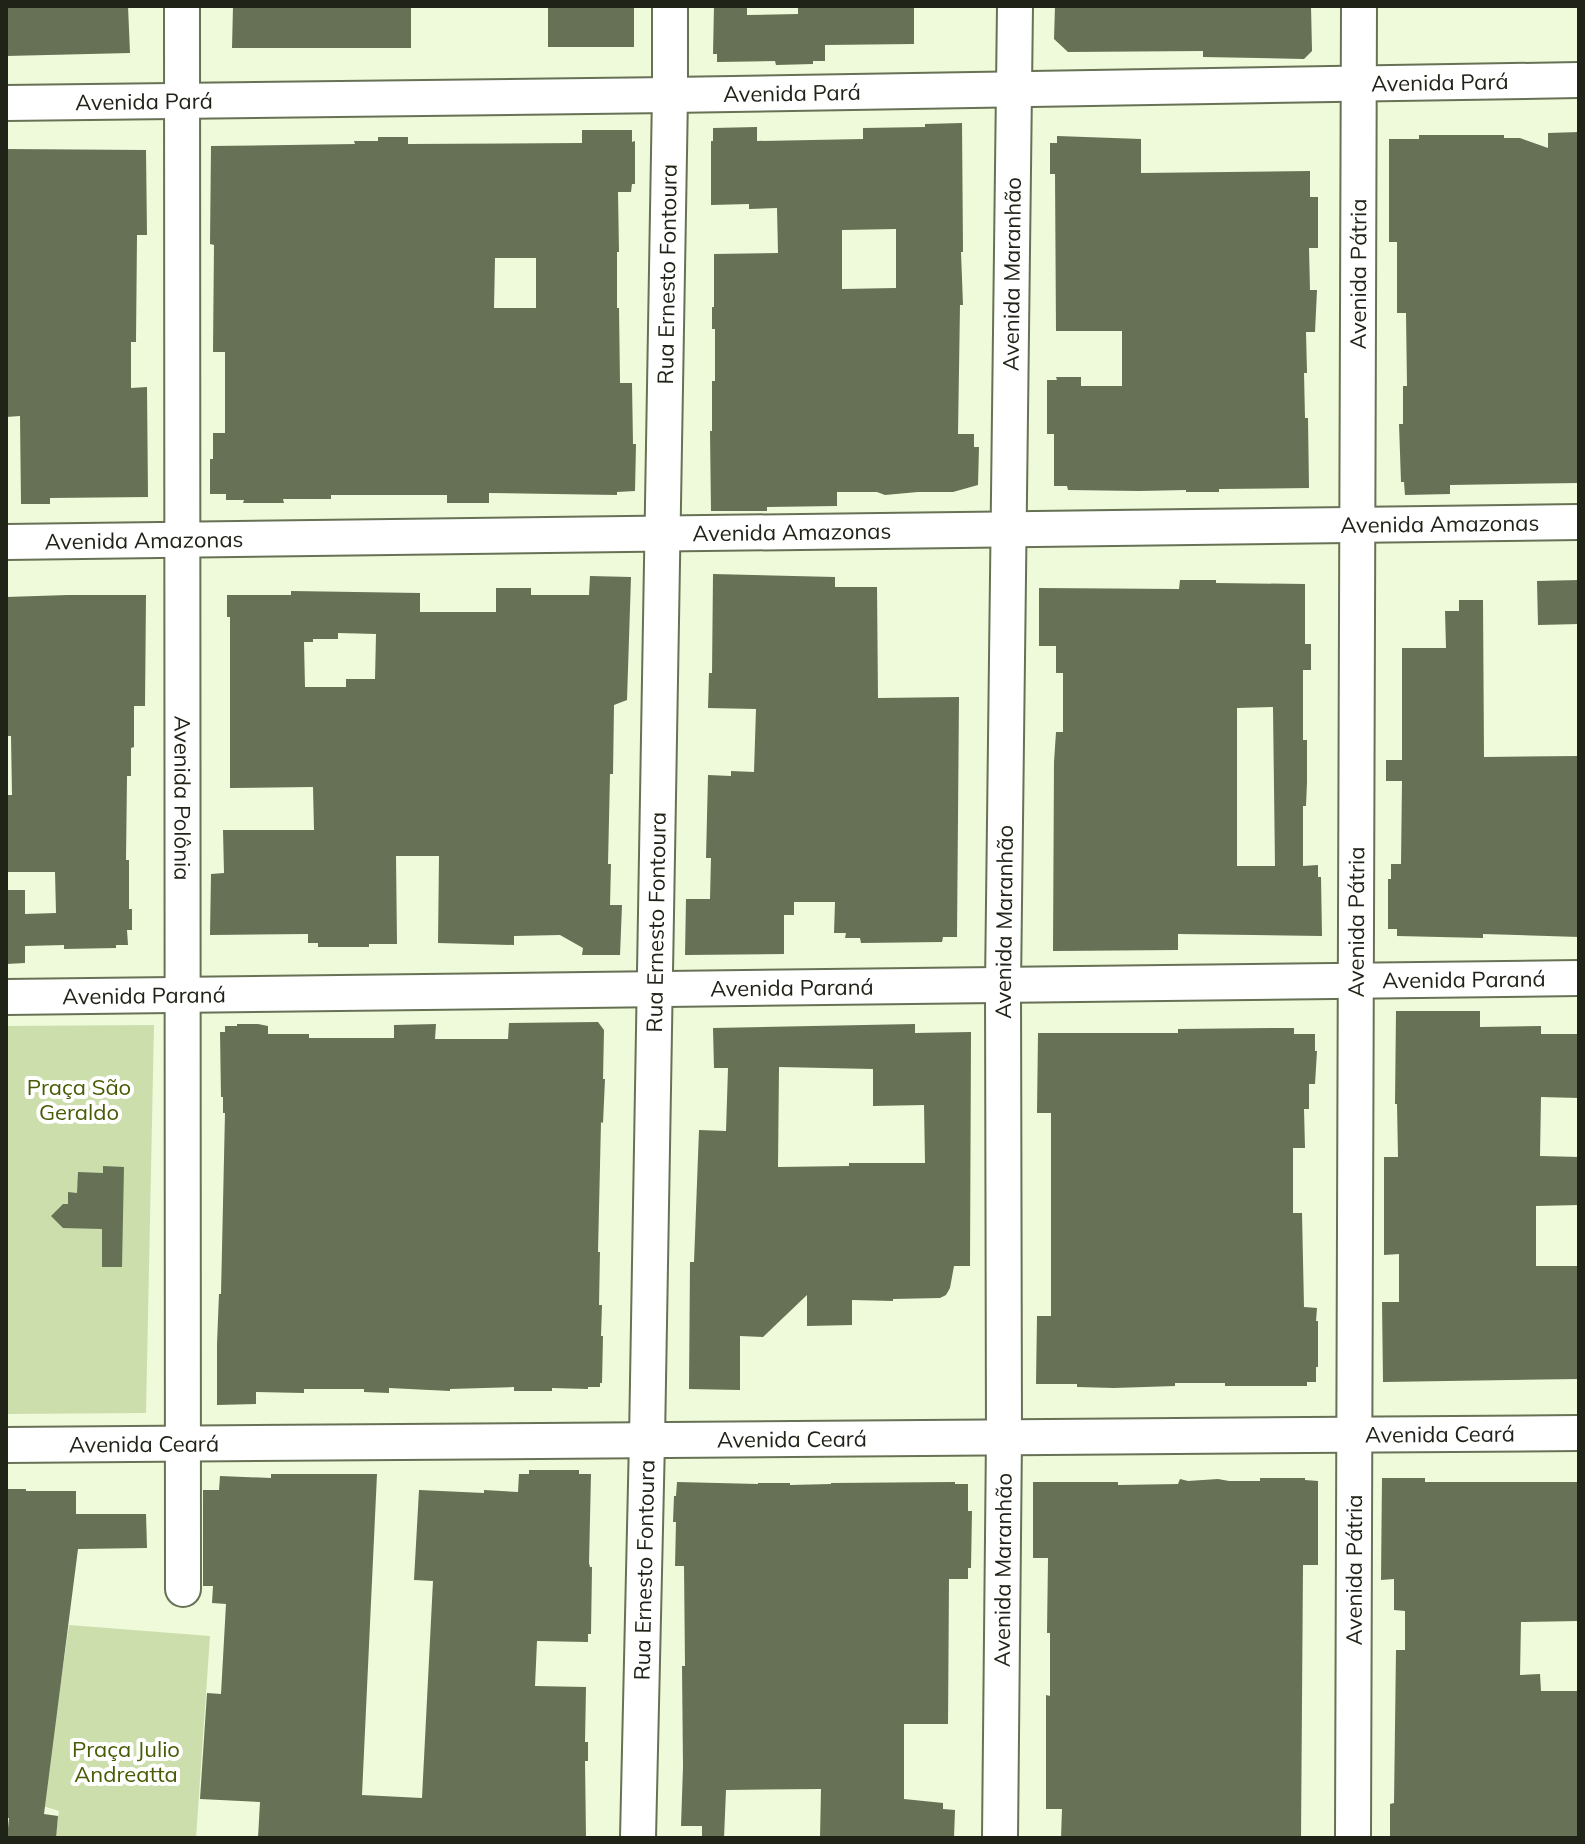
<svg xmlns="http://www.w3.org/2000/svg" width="1585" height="1844" font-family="Mulish,sans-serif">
<rect width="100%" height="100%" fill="#eefada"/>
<path fill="#cddead" d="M 154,1025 L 146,1413 L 6,1414 L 6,1026 Z
M 69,1625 L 210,1636 L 196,1838 L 55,1838 L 59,1811 L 43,1806 Z"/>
<path fill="#677155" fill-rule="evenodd" d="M 6,6 L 128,6 L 130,53 L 6,56 Z
M 233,6 L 411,6 L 411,48 L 232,48 Z
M 548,6 L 634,6 L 634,47 L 548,47 Z
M 714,6 L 747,6 L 747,15 L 798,14 L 798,6 L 914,6 L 914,44 L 825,45 L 825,61 L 813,61 L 813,64 L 776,65 L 775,61 L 717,62 L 717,54 L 713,54 Z
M 1055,6 L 1311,6 L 1312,51 L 1304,59 L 1203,57 L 1203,51 L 1068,52 L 1054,39 Z
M 962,123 L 963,252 L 961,252 L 963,305 L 960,305 L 958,434 L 974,434 L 974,447 L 979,447 L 978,485 L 953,492 L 918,492 L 885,495 L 877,492 L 837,492 L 837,506 L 767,507 L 767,511 L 711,511 L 710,431 L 712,431 L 712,381 L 715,381 L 715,329 L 712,329 L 712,307 L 714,307 L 714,254 L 778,253 L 777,208 L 749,209 L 749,204 L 711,205 L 711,141 L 713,141 L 713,128 L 757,127 L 757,141 L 863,139 L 863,128 L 925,127 L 925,124 ZM 896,229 L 896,288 L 842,289 L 842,230 Z
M 582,130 L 632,130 L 632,142 L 635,141 L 635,184 L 632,184 L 631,192 L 618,192 L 619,252 L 617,252 L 617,308 L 619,308 L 620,383 L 632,383 L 633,444 L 636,444 L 635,491 L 617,492 L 617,495 L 489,493 L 489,503 L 447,503 L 447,495 L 331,495 L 331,499 L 283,499 L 284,503 L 243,503 L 244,500 L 226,500 L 226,494 L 210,494 L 210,459 L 213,459 L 213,433 L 225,433 L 225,352 L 213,352 L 214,245 L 210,244 L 211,146 L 355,144 L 354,141 L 378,141 L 378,137 L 408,137 L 408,144 L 582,143 ZM 495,258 L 536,258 L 536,308 L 494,308 Z
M 1579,132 L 1579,483 L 1450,485 L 1450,494 L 1405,495 L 1404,482 L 1401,482 L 1399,424 L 1403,424 L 1403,386 L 1407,386 L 1406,313 L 1397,313 L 1397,242 L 1389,242 L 1389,139 L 1419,139 L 1419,135 L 1504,135 L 1504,138 L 1520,138 L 1548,148 L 1548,133 Z
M 1057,136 L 1141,139 L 1141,173 L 1310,171 L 1310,197 L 1318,197 L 1318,248 L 1309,248 L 1310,290 L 1317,290 L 1315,332 L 1306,332 L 1307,373 L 1304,373 L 1305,418 L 1308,418 L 1309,488 L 1219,489 L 1219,492 L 1186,492 L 1186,490 L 1139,491 L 1068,490 L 1067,486 L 1054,486 L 1054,434 L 1047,434 L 1047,380 L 1057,380 L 1056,377 L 1081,377 L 1081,386 L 1122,386 L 1122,331 L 1056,331 L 1055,174 L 1050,174 L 1050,143 L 1057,143 Z
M 6,149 L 146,150 L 147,235 L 137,235 L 136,342 L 131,342 L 131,388 L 147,387 L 148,497 L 50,498 L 50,504 L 21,504 L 20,416 L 6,417 Z
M 713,574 L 835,577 L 835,587 L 877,587 L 878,698 L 959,697 L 957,937 L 943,937 L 942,942 L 861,943 L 860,938 L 845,938 L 846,933 L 834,933 L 835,902 L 794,902 L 794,915 L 784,915 L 784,954 L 685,955 L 686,899 L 710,899 L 711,858 L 706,858 L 708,775 L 731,776 L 731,771 L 754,772 L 756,709 L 708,708 L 709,673 L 712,673 Z
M 590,576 L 631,577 L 627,700 L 614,705 L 613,774 L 610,774 L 608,864 L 611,864 L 610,905 L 622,905 L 620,955 L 582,955 L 583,948 L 560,935 L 514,936 L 514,945 L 438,943 L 439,856 L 396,856 L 397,944 L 369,944 L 369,947 L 318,947 L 318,943 L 308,943 L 308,934 L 210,935 L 211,874 L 224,873 L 223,830 L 314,830 L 313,787 L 230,788 L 230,617 L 227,617 L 227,595 L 291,595 L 291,591 L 420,593 L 420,612 L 496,612 L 496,588 L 531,588 L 531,595 L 589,595 ZM 338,633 L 376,634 L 375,679 L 346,679 L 346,687 L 305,687 L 304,642 L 313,642 L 313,639 L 338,639 Z
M 1180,580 L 1216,580 L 1216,583 L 1305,584 L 1305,644 L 1311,644 L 1311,670 L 1303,670 L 1303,740 L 1307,740 L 1307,782 L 1306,806 L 1303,806 L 1303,866 L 1318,865 L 1318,877 L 1321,877 L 1322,936 L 1178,934 L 1178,950 L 1053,951 L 1054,762 L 1056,732 L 1063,732 L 1063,673 L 1056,673 L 1056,646 L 1039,646 L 1039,588 L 1179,589 ZM 1273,707 L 1275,866 L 1237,866 L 1237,708 Z
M 1579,580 L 1579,624 L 1538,625 L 1537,581 Z
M 68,595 L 146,595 L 145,706 L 134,706 L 134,747 L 131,748 L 131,776 L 127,776 L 126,860 L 129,860 L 129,909 L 132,909 L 132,930 L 127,930 L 128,945 L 116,945 L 116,948 L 64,949 L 64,945 L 25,946 L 25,963 L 6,964 L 6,890 L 25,890 L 25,914 L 56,913 L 55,872 L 6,872 L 6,795 L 12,795 L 11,736 L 6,736 L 6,597 Z
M 1459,600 L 1483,600 L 1484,757 L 1579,756 L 1579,937 L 1483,934 L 1483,938 L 1397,936 L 1397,929 L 1388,929 L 1388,879 L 1391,879 L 1391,864 L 1401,864 L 1402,781 L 1386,781 L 1386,760 L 1402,760 L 1402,648 L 1446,648 L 1445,611 L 1459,611 Z
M 1396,1011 L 1480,1011 L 1480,1027 L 1541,1026 L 1541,1034 L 1579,1034 L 1579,1098 L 1541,1097 L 1540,1156 L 1579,1157 L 1579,1205 L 1536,1206 L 1536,1266 L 1579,1266 L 1579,1379 L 1383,1382 L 1382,1302 L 1399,1302 L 1399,1254 L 1384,1255 L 1384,1157 L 1398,1157 L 1397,1104 L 1395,1104 Z
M 598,1022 L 604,1030 L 603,1079 L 605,1079 L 603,1123 L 601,1122 L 598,1252 L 600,1252 L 599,1305 L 602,1305 L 601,1336 L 603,1336 L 602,1383 L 600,1383 L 600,1387 L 588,1387 L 588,1389 L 552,1388 L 552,1391 L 514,1391 L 514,1387 L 450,1389 L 450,1391 L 389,1388 L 389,1393 L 364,1392 L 364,1389 L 304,1389 L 304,1393 L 256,1392 L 256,1404 L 217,1405 L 217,1344 L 219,1294 L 221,1294 L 225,1113 L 223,1113 L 223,1097 L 221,1097 L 220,1032 L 225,1032 L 225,1026 L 237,1026 L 237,1024 L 258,1024 L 268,1026 L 268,1034 L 309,1034 L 309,1038 L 394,1038 L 394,1025 L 436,1024 L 435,1039 L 508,1039 L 509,1023 Z
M 915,1024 L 915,1033 L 971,1032 L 970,1266 L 954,1266 L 950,1288 L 946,1295 L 940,1298 L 893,1299 L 893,1301 L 852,1300 L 852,1325 L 807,1326 L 807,1295 L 763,1337 L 740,1336 L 740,1390 L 689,1389 L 690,1262 L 694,1262 L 699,1130 L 726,1131 L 728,1068 L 714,1068 L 713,1028 ZM 779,1067 L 873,1069 L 873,1106 L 924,1105 L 925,1163 L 849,1163 L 849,1166 L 778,1167 Z
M 1271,1028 L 1294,1028 L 1294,1034 L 1315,1034 L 1315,1051 L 1317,1051 L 1315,1084 L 1309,1084 L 1309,1109 L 1304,1109 L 1305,1148 L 1293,1148 L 1293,1213 L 1302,1213 L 1304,1307 L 1317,1308 L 1316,1321 L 1318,1321 L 1318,1367 L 1316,1367 L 1316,1382 L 1307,1382 L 1307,1386 L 1225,1386 L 1225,1383 L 1175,1383 L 1175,1386 L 1114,1388 L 1077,1387 L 1077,1384 L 1036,1384 L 1037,1316 L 1051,1316 L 1051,1113 L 1037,1113 L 1038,1033 L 1178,1033 L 1178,1029 Z
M 103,1166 L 124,1167 L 122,1267 L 102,1267 L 102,1229 L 63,1228 L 51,1216 L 63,1204 L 68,1204 L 68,1192 L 77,1193 L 78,1172 L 103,1173 Z
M 529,1470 L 579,1470 L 579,1474 L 591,1474 L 589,1563 L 590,1567 L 592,1567 L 591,1634 L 588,1634 L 588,1642 L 537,1641 L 535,1686 L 586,1687 L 585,1742 L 588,1742 L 588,1761 L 585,1761 L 586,1838 L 258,1838 L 260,1802 L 200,1799 L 207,1693 L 221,1694 L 226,1604 L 212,1603 L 213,1586 L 203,1586 L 203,1490 L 219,1490 L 220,1476 L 271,1478 L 271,1474 L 377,1474 L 362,1795 L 422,1798 L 433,1581 L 414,1580 L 419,1490 L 484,1493 L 484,1490 L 518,1492 L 519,1474 L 529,1474 Z
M 1260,1478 L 1305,1478 L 1305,1480 L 1318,1481 L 1318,1565 L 1303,1565 L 1301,1838 L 1061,1838 L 1062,1809 L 1046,1809 L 1046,1695 L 1050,1696 L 1050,1633 L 1047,1633 L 1048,1558 L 1033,1558 L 1033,1482 L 1118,1482 L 1118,1485 L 1178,1484 L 1180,1479 L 1188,1481 L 1218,1479 L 1229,1481 L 1260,1481 Z
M 1382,1478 L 1425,1478 L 1425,1482 L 1579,1482 L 1579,1621 L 1521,1622 L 1520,1675 L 1540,1674 L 1541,1691 L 1579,1691 L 1579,1838 L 1390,1838 L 1390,1804 L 1394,1803 L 1396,1650 L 1405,1650 L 1405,1611 L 1394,1610 L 1394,1579 L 1381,1580 Z
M 677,1482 L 758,1484 L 758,1483 L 790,1483 L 790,1485 L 831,1484 L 831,1483 L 955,1482 L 955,1484 L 968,1484 L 968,1511 L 972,1511 L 971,1568 L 968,1568 L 968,1579 L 949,1579 L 948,1724 L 904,1724 L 904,1799 L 943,1803 L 943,1809 L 955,1810 L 954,1838 L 820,1838 L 821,1789 L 726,1790 L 724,1838 L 702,1838 L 702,1826 L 681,1826 L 683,1767 L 682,1666 L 685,1666 L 684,1566 L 675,1566 L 676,1522 L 673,1522 L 674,1496 L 676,1496 Z
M 6,1489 L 26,1489 L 26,1491 L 76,1491 L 76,1514 L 146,1514 L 147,1548 L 78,1549 L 44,1814 L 58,1816 L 56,1838 L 7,1838 L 9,1818 L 6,1818 Z"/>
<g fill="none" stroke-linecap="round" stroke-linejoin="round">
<defs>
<g id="minor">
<path id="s1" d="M 182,6 L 183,1589"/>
<path id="s2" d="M 6,103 L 670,95 L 1579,80"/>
<path id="s3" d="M 6,542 L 1579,522"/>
<path id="s4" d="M 6,997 L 1579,978"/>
<path id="s5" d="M 6,1445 L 1579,1433"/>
<path id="s6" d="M 638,1838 L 647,1440 L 670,95 L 670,6"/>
<path id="s7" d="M 1000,1838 L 1004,1437 L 1003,985 L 1015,6"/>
<path id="s8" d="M 1353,1838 L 1359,6"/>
</g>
</defs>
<use href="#minor" stroke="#677155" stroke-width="38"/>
<use href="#minor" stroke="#fff" stroke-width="34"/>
</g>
<g text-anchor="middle" stroke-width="8" stroke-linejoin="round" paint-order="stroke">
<g font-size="22" fill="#202418" stroke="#fff">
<text dy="8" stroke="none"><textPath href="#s2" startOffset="1434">Avenida Pará</textPath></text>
<text dy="8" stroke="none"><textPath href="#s2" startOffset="786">Avenida Pará</textPath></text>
<text dy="8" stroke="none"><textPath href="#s2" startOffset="138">Avenida Pará</textPath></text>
<text dy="8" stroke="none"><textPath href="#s6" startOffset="1564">Rua Ernesto Fontoura</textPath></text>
<text dy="8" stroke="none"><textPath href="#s7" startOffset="1564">Avenida Maranhão</textPath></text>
<text dy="8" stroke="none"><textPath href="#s8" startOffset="1564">Avenida Pátria</textPath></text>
<text dy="8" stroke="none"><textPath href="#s3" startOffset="1434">Avenida Amazonas</textPath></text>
<text dy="8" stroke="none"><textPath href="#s3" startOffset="786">Avenida Amazonas</textPath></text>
<text dy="8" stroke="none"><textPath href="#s3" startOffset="138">Avenida Amazonas</textPath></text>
<text dy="8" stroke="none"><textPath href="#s1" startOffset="792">Avenida Polônia</textPath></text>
<text dy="8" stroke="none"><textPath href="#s6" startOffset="916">Rua Ernesto Fontoura</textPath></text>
<text dy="8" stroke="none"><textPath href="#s7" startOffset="916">Avenida Maranhão</textPath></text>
<text dy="8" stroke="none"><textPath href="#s8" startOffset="916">Avenida Pátria</textPath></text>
<text dy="8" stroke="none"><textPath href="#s4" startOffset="1458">Avenida Paraná</textPath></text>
<text dy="8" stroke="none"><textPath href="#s4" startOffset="786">Avenida Paraná</textPath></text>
<text dy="8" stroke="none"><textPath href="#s4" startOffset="138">Avenida Paraná</textPath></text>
<text dy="8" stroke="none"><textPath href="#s5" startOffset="1434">Avenida Ceará</textPath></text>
<text dy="8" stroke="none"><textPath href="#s5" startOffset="786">Avenida Ceará</textPath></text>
<text dy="8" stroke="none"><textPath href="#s5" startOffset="138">Avenida Ceará</textPath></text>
<text dy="8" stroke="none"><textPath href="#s6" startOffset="268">Rua Ernesto Fontoura</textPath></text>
<text dy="8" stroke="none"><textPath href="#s7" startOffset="268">Avenida Maranhão</textPath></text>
<text dy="8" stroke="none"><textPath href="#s8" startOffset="268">Avenida Pátria</textPath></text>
</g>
<g font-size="22" fill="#475c05" stroke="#fff">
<text x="79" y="1095">Praça São<tspan x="79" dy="25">Geraldo</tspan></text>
<text x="126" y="1757">Praça Julio<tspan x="126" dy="25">Andreatta</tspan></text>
</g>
</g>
<rect width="1585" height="1844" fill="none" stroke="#202418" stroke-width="16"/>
</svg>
